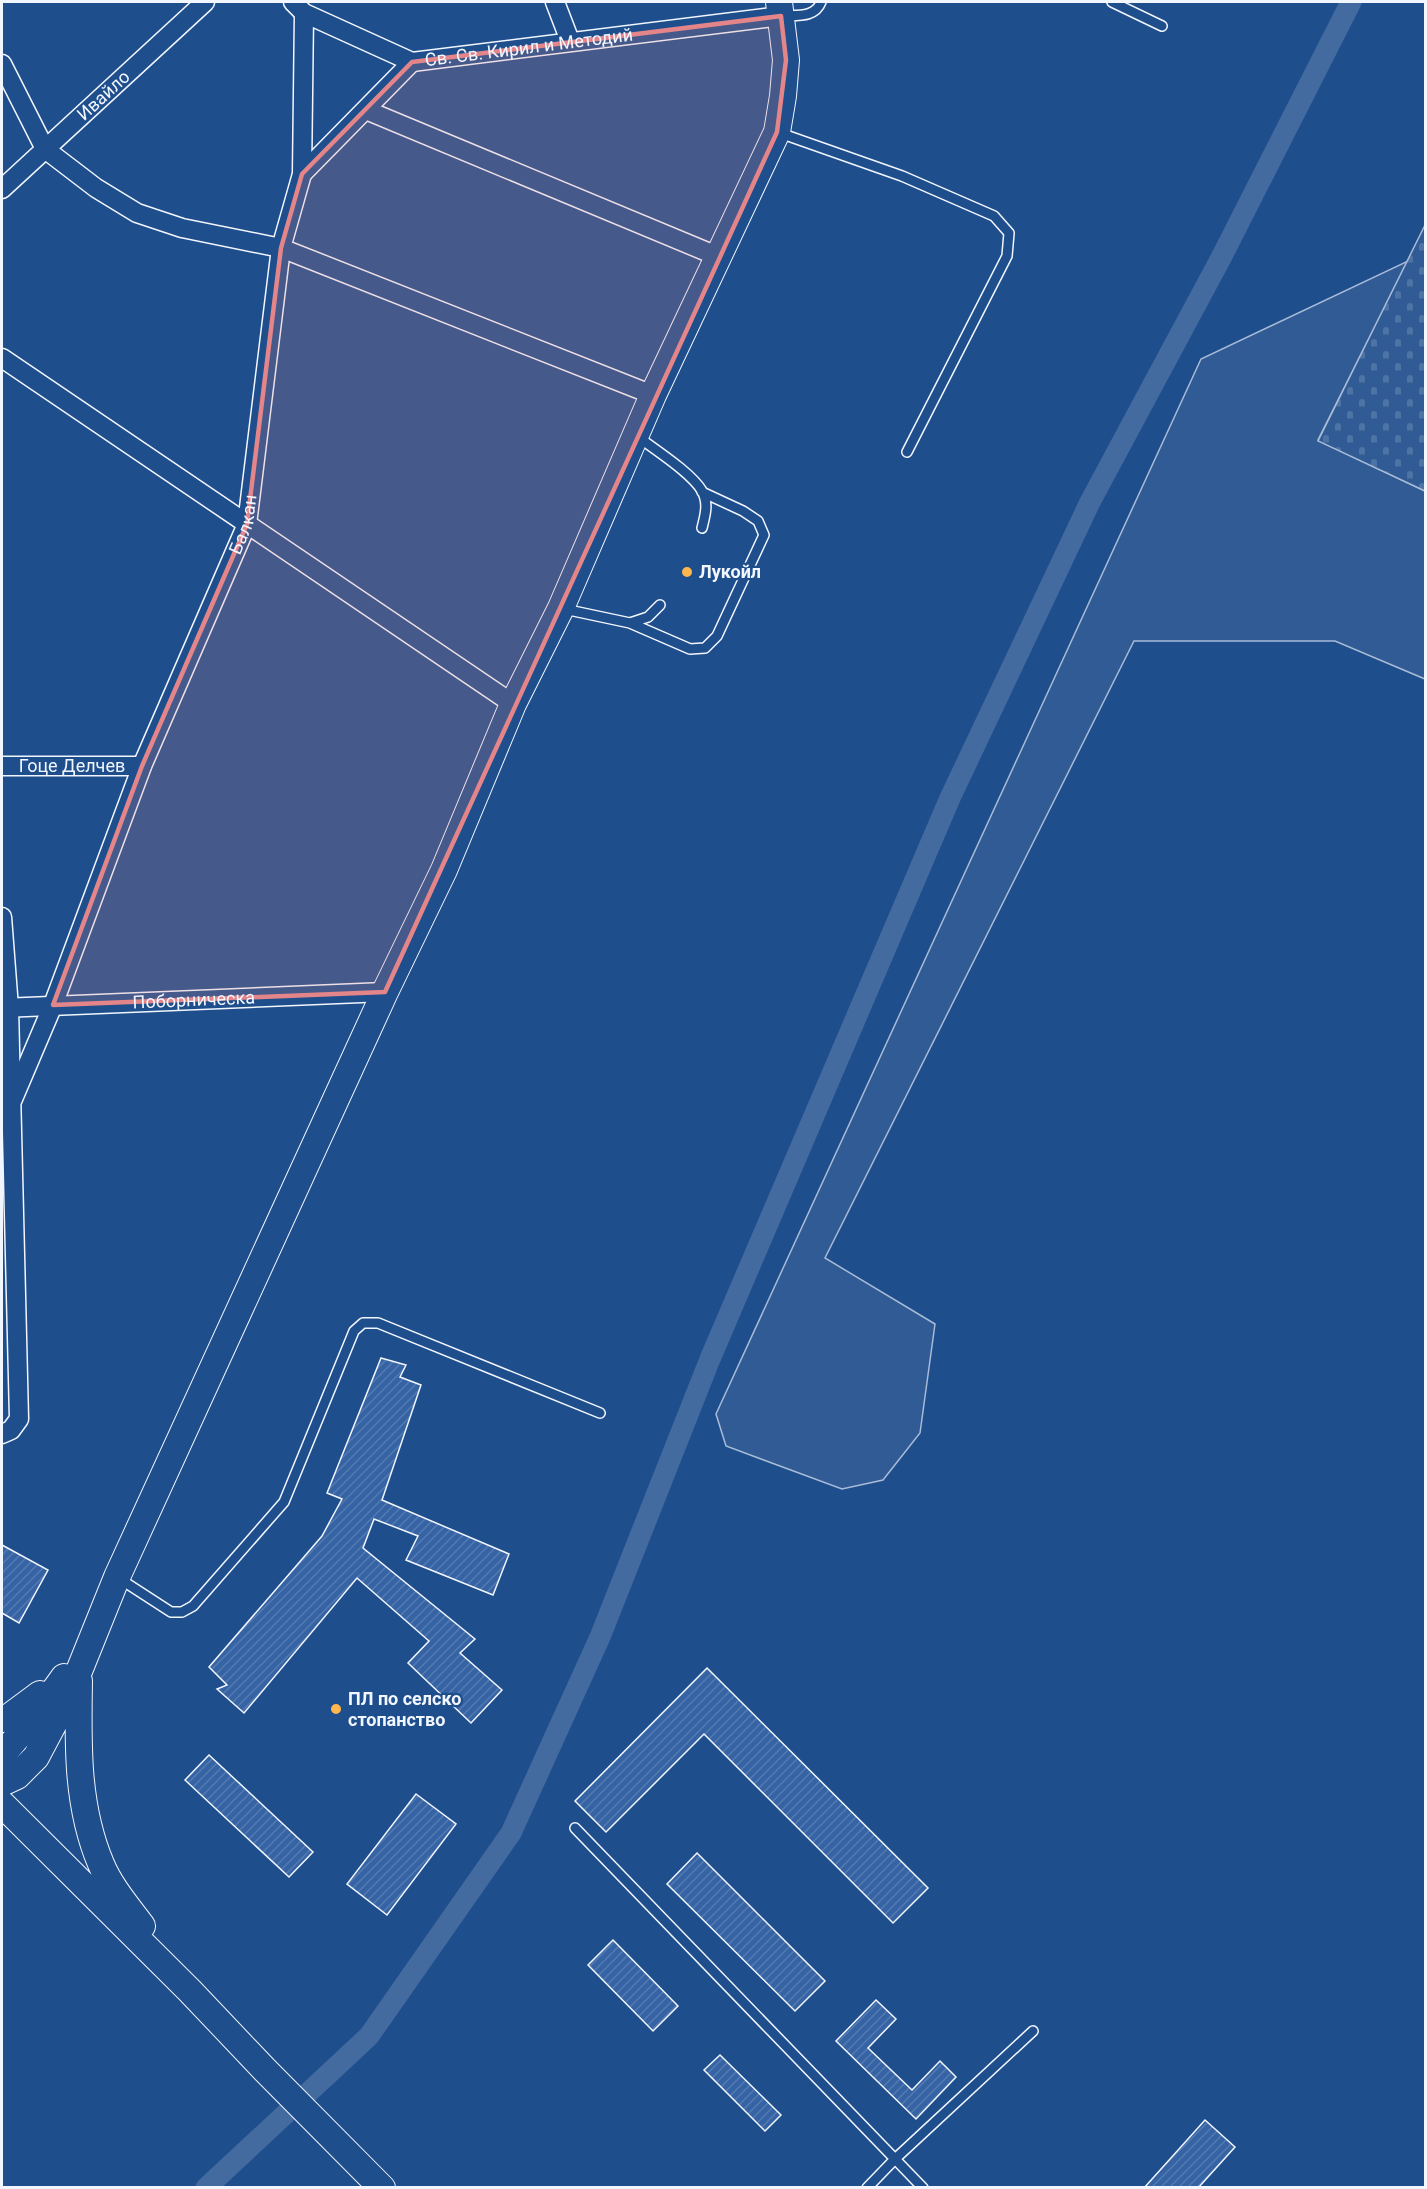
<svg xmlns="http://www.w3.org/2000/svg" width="1427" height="2189" font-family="Roboto,sans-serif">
<defs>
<pattern id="cemetery-stones" width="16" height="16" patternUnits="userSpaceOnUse" patternTransform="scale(1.5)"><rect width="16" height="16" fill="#305b95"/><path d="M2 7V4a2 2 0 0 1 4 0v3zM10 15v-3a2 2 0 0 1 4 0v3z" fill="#4e73a5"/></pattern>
<pattern id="building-hatch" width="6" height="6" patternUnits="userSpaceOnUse" patternTransform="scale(1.5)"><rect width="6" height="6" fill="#3563a3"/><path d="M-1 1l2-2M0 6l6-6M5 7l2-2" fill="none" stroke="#537ab1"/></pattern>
</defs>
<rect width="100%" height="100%" fill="#1f4e8c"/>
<path fill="#305b95" stroke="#a8bbd7" stroke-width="1.5" d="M 1408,261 L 1318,440 L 1425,491 L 1425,679 L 1335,641 L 1134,641 L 825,1258 L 935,1324 L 920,1433 L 883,1480 L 842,1489 L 726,1446 L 716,1414 L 1201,359 Z"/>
<path fill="url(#cemetery-stones)" stroke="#a8bbd7" stroke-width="1.5" d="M 1425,225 L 1425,491 L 1318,441 Z"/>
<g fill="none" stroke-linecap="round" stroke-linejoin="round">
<path stroke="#446ba0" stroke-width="21" d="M 206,2188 L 369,2036 L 511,1833 L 600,1637 L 710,1359 L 950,798 L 1090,502 L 1222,256 L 1351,2"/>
</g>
<path fill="url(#building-hatch)" stroke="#f2f6ff" stroke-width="1.5" d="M 381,1358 L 406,1365 L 400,1377 L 421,1385 L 382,1500 L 509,1554 L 493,1595 L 406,1560 L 418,1536 L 374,1519 L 363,1548 L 475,1639 L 460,1653 L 502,1690 L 471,1723 L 408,1663 L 429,1641 L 357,1578 L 244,1713 L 217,1689 L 227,1685 L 209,1667 L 322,1536 L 342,1499 L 327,1493 Z
M 2,1545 L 48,1570 L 19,1623 L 2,1613 Z
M 707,1668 L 928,1888 L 893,1923 L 704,1734 L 606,1832 L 575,1801 Z
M 209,1755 L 313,1852 L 289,1877 L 185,1780 Z
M 416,1794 L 456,1824 L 387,1915 L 347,1884 Z
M 697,1853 L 825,1981 L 795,2011 L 667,1884 Z
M 613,1940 L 678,2006 L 653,2031 L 588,1965 Z
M 876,2000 L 896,2019 L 868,2048 L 912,2090 L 940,2061 L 956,2077 L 916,2119 L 836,2041 Z
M 720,2055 L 781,2115 L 765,2131 L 704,2070 Z
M 1205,2120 L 1235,2147 L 1198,2188 L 1144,2188 Z"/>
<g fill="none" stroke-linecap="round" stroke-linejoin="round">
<defs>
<path id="service" d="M 1112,2 L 1162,26
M 782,16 C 797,15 815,18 821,2
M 777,132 L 902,176 L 994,216 L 1009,233 L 1007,256 L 907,452
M 637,436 C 654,449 692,473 702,491 C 709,503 705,516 702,528
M 564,609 L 630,623 L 648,617 L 660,605
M 630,623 L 690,649 L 705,648 L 717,636 L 764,535 L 758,521 L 743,511 L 702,492
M 120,1579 L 171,1612 L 182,1612 L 193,1606 L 284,1502 L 354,1331 L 363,1323 L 378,1323 L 600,1413
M 575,1828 L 923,2188
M 867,2188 L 895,2159 L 1033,2031"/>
<g id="minor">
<path id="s1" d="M 293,2 L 304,13 L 412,62 L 781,16"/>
<path d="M 555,2 L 570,41"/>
<path d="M 2,64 L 45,149 L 96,188 L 137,213 L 182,228 L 281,248 L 653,395"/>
<path d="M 366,110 L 717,256"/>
<path d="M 302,174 L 412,62"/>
<path id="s2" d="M 2,189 L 205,2"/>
<path d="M 2,358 L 513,704"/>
<path id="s3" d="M 2,766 L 142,766"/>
<path d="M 2,917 L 9,1008 L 19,1419 L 11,1430 L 2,1434"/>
<path id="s4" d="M 2,1008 L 385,992"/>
<path id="s5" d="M 2,1111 L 13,1099 L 53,1005 L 142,766 L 247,524 L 281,248 L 302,174 L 304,13"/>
</g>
<path id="secondary" d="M 79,1681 C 78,1742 76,1805 101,1864 C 110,1886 127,1906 142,1926
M 2,1719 L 9,1717 L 40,1694
M 2,1755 L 39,1712 L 64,1677
M 2,1783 L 17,1776 L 36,1757 L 71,1691 L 117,1577 L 385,992 L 444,870 L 513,704 L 561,608 L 653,395 L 777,132 L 783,96 L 786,60 L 779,2
M 2,1804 L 190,1991 L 265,2070 L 382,2188"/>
</defs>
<use href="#service" stroke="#f2f6ff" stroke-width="12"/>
<use href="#minor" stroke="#f2f6ff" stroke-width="21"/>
<use href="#secondary" stroke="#f2f6ff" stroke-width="28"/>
<use href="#service" stroke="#1f4e8c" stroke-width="9"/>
<use href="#minor" stroke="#1f4e8c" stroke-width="18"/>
<use href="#secondary" stroke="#1f4e8c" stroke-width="26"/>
</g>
<path fill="#e38589" fill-opacity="0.2" stroke="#e38589" stroke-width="4.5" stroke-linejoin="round" d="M 781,16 L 786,60 L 777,132 L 385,992 L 53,1005 L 142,766 L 247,524 L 281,248 L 302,174 L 412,62 Z"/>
<g fill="#ffb74d" stroke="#1f4e8c" stroke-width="2">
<circle cx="687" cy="572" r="6"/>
<circle cx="336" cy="1709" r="6"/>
</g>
<g text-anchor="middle" stroke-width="4.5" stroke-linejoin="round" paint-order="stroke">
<g font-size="18" fill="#f2f6ff" stroke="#1f4e8c">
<text dy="6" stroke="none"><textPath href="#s1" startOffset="252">Св. Св. Кирил и Методий</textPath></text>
<text dy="6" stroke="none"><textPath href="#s2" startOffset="138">Ивайло</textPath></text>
<text dy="6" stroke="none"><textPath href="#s5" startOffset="636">Балкан</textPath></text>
<text dy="6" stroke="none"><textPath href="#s3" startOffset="70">Гоце Делчев</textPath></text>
<text dy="6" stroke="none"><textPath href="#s4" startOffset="192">Поборническа</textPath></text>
</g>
<g font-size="18" font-weight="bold" fill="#f2f6ff" stroke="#1f4e8c" text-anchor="start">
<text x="699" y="578">Лукойл</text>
<text x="348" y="1705">ПЛ по селско<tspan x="348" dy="21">стопанство</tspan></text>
</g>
</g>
<rect width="1427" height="2189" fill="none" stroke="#f2f6ff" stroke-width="6"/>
</svg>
